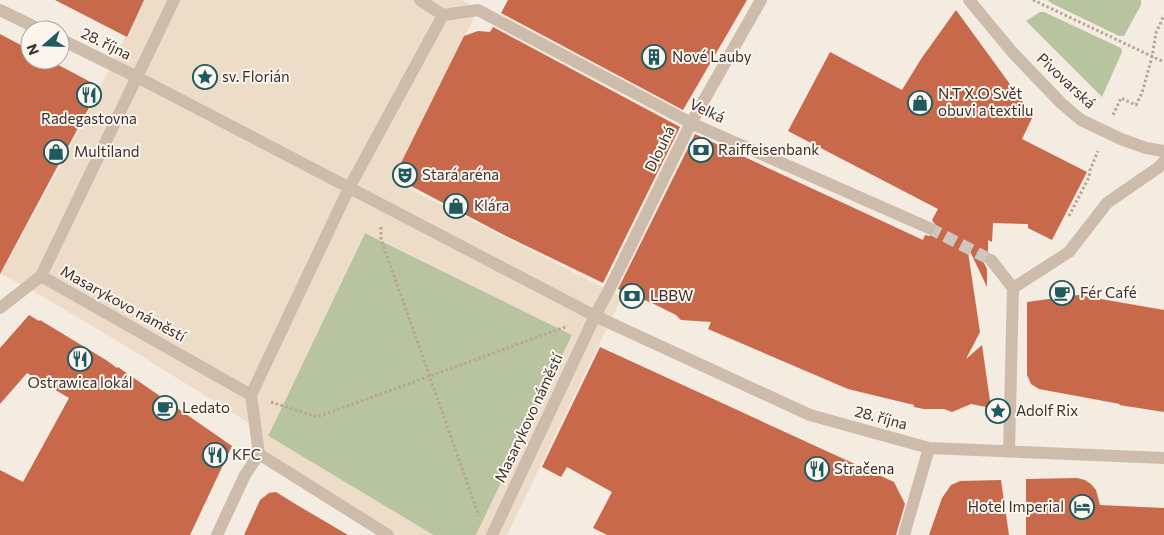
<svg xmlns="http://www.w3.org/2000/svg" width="1164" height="535" font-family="Commissioner,sans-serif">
<rect width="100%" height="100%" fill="#f4ebe1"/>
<path fill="#b8c4a0" d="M 1047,0 L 1141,0 L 1141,5 L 1124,36 L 1119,36 L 1053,4 Z
M 1040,12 L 1044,12 L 1121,48 L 1122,52 L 1102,97 L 1026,21 Z
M 365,233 L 573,335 L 476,535 L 433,535 L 268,436 Z"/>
<path fill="#ecdcc8" d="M 144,0 L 462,0 L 478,10 L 392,180 L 622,297 L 507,535 L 476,535 L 572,335 L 365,233 L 268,436 L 433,535 L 388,535 L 259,454 L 254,426 L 119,342 L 23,285 L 0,274 L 59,169 Z"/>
<path fill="#c8694b" d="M 55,0 L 144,0 L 127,37 Z
M 508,0 L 747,0 L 683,110 L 501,13 Z
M 956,10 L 1033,116 L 1022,139 L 1087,172 L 1052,240 L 1028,228 L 1028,224 L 993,223 L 992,242 L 988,240 L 988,253 L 984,257 L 983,261 L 987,269 L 987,287 L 967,245 L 980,332 L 966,359 L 982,345 L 991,408 L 971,404 L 952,412 L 944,409 L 924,409 L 914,407 L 914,405 L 848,389 L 708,329 L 711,322 L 681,320 L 676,315 L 654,304 L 618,289 L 695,134 L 923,240 L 925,235 L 929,236 L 934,234 L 937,227 L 932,220 L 938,209 L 788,131 L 830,52 L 902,90 L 921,59 Z
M 493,27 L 680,127 L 603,283 L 504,235 L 394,177 L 464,36 L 478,31 L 490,32 Z
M 0,34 L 30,50 L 30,60 L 49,60 L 100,87 L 0,274 Z
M 1078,295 L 1164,310 L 1164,412 L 1119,405 L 1120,404 L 1039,389 L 1031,384 L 1027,375 L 1027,302 Z
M 29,315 L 39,321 L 40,320 L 106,360 L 117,368 L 118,367 L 232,446 L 190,535 L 0,535 L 0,470 L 23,482 L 69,398 L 27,373 L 0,404 L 0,348 Z
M 600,347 L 894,482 L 905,504 L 896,535 L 607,535 L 593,528 L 612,492 L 567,467 L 561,477 L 542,467 Z
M 1077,478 L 1085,480 L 1091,484 L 1096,490 L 1100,505 L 1164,508 L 1164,535 L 1026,535 L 1026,479 Z
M 1001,480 L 1009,535 L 929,535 L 942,498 L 951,485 L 960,481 Z
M 276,492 L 297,505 L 348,535 L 244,535 L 260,500 L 269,493 Z"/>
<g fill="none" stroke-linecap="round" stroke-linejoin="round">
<path stroke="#cfc6bd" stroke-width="12" stroke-dasharray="12 6" stroke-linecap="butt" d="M 929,228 L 991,260"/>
<path stroke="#b9a596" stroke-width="3" stroke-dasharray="2.5 2.5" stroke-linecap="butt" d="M 1033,0 L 1164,62
M 1113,115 L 1121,98 L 1136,105 L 1142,93 L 1152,57 L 1156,33 L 1164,15
M 1069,216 L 1089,177 L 1090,170 L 1098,151
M 381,227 L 381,239 L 479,516
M 271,402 L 317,417 L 568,326"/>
<path stroke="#cdbbac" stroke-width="12" d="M 420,0 L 443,15 L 478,10
M 969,0 L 1013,53 L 1061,103 L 1081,120 L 1121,139 L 1146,148 L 1164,151
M 0,10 L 41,30
M 478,10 L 691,123 L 929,228
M 60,39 L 137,77 L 595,316 L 810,415 L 929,448 L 1164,458
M 991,260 L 1013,288
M 41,276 L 251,395
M 1013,288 L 1069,252 L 1107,203 L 1159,167 L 1164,161
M 0,308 L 41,276 L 174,0
M 1009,452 L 1013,288
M 259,454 L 388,535
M 217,535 L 245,475 L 259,454 L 251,395 L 349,188 L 443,15
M 492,535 L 595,316 L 609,290 L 691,123 L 761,0
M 904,535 L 929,448"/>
</g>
<defs>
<symbol id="building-ring" viewBox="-11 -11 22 22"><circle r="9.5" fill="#fbf5ee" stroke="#1f5a5e" stroke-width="1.5"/><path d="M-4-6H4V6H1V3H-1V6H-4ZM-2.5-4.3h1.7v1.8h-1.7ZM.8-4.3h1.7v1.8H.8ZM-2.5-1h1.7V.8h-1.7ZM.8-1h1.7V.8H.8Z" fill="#1f5a5e"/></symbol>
<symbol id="sight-ring" viewBox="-11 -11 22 22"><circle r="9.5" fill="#fbf5ee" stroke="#1f5a5e" stroke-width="1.5"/><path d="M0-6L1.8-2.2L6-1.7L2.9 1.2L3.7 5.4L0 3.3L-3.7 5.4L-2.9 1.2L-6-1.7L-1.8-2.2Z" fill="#1f5a5e"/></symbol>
<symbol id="restaurant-ring" viewBox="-11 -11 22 22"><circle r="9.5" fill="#fbf5ee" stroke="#1f5a5e" stroke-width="1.5"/><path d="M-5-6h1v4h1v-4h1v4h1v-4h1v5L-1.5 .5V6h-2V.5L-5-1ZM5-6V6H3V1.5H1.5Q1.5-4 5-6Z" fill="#1f5a5e"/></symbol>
<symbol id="shop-ring" viewBox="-11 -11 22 22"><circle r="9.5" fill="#fbf5ee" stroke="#1f5a5e" stroke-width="1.5"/><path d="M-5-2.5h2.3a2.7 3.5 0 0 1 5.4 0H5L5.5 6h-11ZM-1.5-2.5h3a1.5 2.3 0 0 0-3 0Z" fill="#1f5a5e"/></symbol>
<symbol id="bank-ring" viewBox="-11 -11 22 22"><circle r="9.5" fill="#fbf5ee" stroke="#1f5a5e" stroke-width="1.5"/><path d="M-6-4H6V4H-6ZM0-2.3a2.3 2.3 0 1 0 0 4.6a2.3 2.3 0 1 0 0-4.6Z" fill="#1f5a5e"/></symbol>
<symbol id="theatre-ring" viewBox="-11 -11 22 22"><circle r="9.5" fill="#fbf5ee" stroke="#1f5a5e" stroke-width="1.5"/><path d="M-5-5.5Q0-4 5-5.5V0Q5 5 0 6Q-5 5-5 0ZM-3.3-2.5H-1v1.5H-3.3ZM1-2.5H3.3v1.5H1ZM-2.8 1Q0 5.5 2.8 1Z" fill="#1f5a5e"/></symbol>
<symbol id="cafe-ring" viewBox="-11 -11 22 22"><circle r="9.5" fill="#fbf5ee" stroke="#1f5a5e" stroke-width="1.5"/><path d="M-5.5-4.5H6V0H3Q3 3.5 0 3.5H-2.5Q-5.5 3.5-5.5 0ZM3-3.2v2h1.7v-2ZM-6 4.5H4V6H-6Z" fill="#1f5a5e"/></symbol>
<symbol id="hotel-ring" viewBox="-11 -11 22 22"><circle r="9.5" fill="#fbf5ee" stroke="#1f5a5e" stroke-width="1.5"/><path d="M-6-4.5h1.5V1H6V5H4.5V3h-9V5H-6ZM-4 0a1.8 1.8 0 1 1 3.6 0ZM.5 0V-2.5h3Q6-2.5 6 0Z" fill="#1f5a5e"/></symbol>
</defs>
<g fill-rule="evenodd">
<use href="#building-ring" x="640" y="43" width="28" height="28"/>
<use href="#sight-ring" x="191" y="63" width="28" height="28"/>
<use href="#restaurant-ring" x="75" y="81" width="28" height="28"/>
<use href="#shop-ring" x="906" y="89" width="28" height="28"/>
<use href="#bank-ring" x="687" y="136" width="28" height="28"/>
<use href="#shop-ring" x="42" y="138" width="28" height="28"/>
<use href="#theatre-ring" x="391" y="161" width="28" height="28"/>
<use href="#shop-ring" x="442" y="192" width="28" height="28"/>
<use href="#cafe-ring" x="1048" y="279" width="28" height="28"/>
<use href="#bank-ring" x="618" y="282" width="28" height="28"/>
<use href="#restaurant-ring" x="66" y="345" width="28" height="28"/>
<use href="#cafe-ring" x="151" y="394" width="28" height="28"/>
<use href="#sight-ring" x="984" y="397" width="28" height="28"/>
<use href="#restaurant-ring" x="201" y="441" width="28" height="28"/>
<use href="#restaurant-ring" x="803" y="455" width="28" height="28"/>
<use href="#hotel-ring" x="1068" y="493" width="28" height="28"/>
</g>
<g text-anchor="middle" stroke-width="4" stroke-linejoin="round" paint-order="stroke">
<g font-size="15" fill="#3b302b" stroke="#fbf5ee">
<text transform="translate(106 44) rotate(26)" y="5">28. října</text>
<text transform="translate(1066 81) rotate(43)" y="5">Pivovarská</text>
<text transform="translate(707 111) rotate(25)" y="5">Velká</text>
<text transform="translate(660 149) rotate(-64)" y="5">Dlouhá</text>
<text transform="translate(123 304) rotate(29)" y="5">Masarykovo náměstí</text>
<text transform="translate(529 418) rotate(-65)" y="5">Masarykovo náměstí</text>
<text transform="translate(881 418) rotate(15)" y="5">28. října</text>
</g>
<g font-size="15" fill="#3b302b" stroke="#fbf5ee" text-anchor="start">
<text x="672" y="62">Nové Lauby</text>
<text x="222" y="82">sv. Florián</text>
<text x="938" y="99">N.T X.O Svět<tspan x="938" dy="17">obuvi a textilu</tspan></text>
<text x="89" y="124" text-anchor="middle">Radegastovna</text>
<text x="718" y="155">Raiffeisenbank</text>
<text x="74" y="157">Multiland</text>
<text x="422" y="180">Stará aréna</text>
<text x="474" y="211">Klára</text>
<text x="1080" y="298">Fér Café</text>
<text x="650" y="301">LBBW</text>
<text x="80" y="388" text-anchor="middle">Ostrawica lokál</text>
<text x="182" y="413">Ledato</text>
<text x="1016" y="416">Adolf Rix</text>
<text x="232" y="460">KFC</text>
<text x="834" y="474">Stračena</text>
<text x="1064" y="512" text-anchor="end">Hotel Imperial</text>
</g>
</g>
<g transform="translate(45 45) rotate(250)"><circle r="24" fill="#fbf5ee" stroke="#aea6a0"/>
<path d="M0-4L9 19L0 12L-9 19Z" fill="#1f5a5e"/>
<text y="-8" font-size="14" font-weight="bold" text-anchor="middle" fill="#3b302b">N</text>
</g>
</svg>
